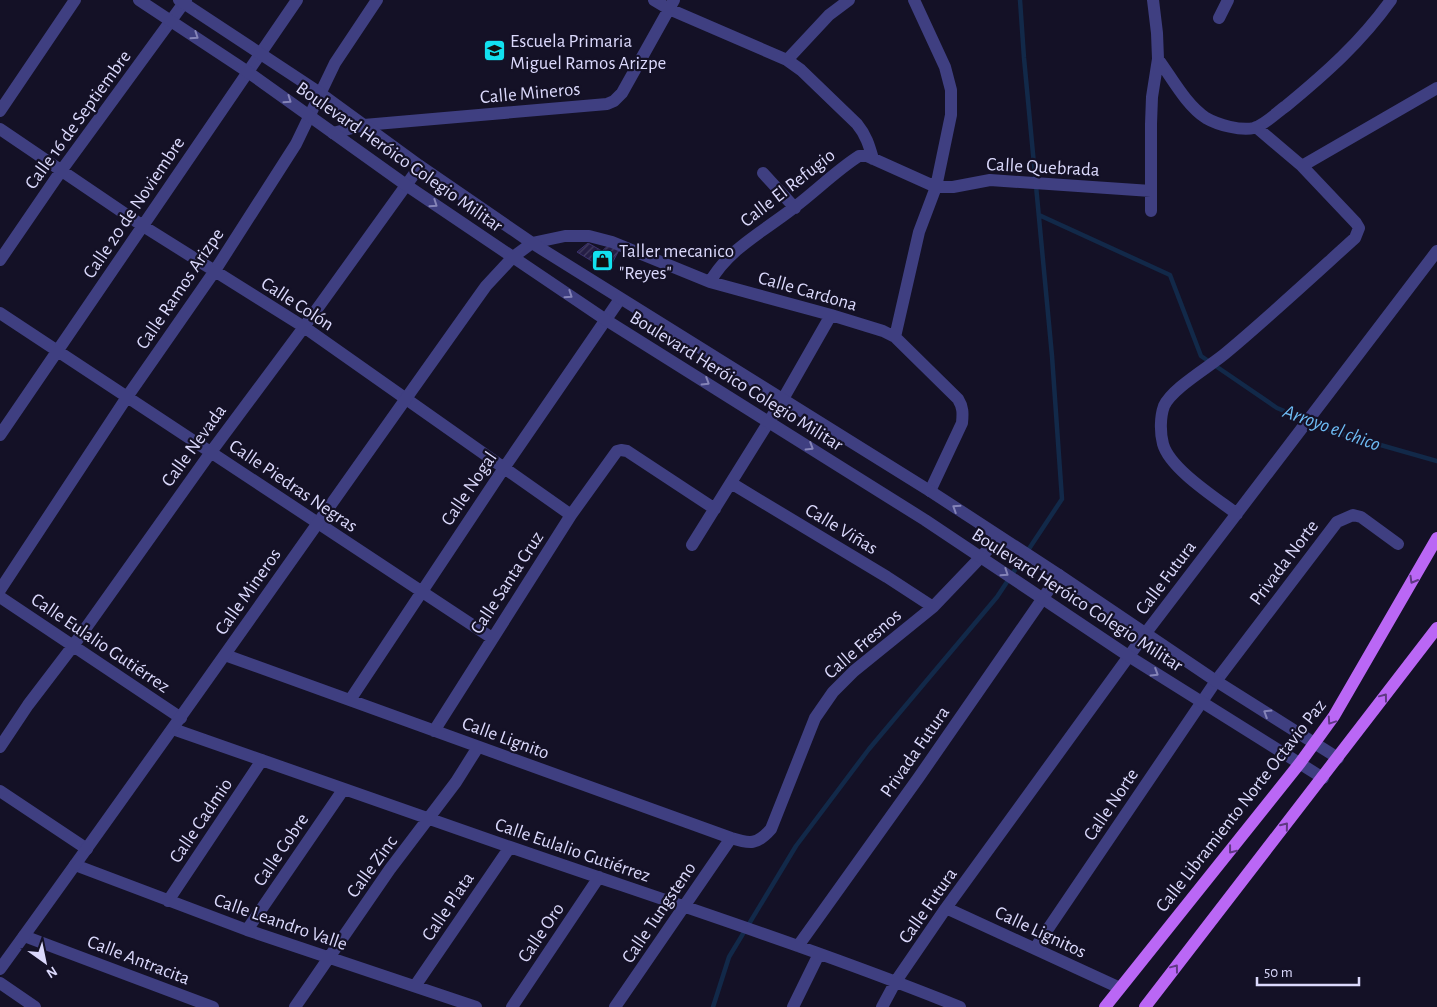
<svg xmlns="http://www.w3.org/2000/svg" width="1437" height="1007" font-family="'Alegreya Sans',sans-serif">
<defs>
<pattern id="building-hatch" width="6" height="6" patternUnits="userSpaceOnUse" patternTransform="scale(1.25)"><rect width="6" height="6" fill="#251e45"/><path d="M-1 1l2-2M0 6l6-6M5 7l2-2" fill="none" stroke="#443e61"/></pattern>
</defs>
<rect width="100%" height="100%" fill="#141126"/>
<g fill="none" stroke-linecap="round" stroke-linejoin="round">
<path stroke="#122949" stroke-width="4.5" d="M 1039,215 L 1170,275 L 1201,356 L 1277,408 L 1335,432 L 1437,461
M 713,1007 L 729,957 L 796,846 L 869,749 L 997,597 L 1062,499 L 1052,356 L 1024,58 L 1020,0"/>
</g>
<path fill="url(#building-hatch)" stroke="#3c3270" d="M 588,243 L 602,251 L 610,244 L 619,250 L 608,271 L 577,252 Z"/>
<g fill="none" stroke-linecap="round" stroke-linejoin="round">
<path stroke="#3f3f81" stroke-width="12" d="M 654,0 L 669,9 L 787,60 L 801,70 L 857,124 C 866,135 869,145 873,159
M 1219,18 L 1228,0
M 1158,59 C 1172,78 1186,105 1206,118 C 1218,125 1241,131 1254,128 C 1266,124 1276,113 1286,106 C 1326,73 1361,42 1391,0
M 787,60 L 829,15 L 849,0
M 0,111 L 75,0
M 0,129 L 143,226 L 304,327 L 571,515
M 333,133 L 364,125 L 607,104 L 614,101 L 622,93 L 674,0
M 1302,166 L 1437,88
M 763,173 L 795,208
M 1151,211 L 1151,124 L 1152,97 L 1158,59 L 1157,33 L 1153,0
M 532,243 L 565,236 L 589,236 L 612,242 L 710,282 L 831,315 L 883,331 L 895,337 L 958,399 C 963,407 963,413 962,423 L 930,491
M 0,260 L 61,171 L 186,0
M 710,282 C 729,248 766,230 796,206 C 817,190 837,170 859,156 L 867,156 L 936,187 L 953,187 L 990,180 L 1151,191
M 0,313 L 492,638
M 895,337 L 919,232 L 936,187 L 951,115 L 951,90 L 945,67 L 914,0
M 0,435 L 297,0
M 731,483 L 887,577 L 933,607
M 1237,514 C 1216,498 1170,469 1163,444 C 1160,433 1160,417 1164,406 C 1172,388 1211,366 1227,352 C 1271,315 1313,276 1355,238 L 1359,228 L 1356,223 L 1302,166 L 1256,127
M 692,545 L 783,399 L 831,315
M 0,590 L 127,397 L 214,272 L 296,144 L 335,63 L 377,0
M 0,597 L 181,718
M 225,655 L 731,838 C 750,844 757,845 771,829 L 815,718 L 833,692 L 854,671 L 933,607 L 1000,537
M 350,700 L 504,468 L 620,299
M 173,729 C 285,768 397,808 510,847 C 660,899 813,948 960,1007
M 434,731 L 571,515 L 617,451 L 621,450 L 627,451 L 715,509
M 0,747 L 28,705 L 73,646 L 211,452 L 304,327 L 420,166
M 0,791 L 87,849
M 75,865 L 247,930 L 476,1007
M 168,901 L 262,760
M 946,908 L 1120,988
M 247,930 L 343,790
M 24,936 L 213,1007
M 798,946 L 919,777 L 1059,575
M 1035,948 L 1216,681 L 1337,522 L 1353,515 L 1361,517 L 1398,544
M 0,983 L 35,1007
M 415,986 L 510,847
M 295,1007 L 390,869 L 456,782 L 478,747
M 512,1007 L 599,877
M 615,1007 L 731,838
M 793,1007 L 819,954
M 882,1007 L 896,981 L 946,908 L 1145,634 L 1437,251"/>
<path stroke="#3f3f81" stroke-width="12" d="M 139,0 L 248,72 L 406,185 L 606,320 L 925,520 L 1130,657 L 1323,778
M 179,0 L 320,93 L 420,166 L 532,243 L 930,491 L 1059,575 L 1216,681 L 1338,758
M 0,969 C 164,743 324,513 486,286 L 513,257 L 532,243"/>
<path stroke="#ba67f5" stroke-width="12" d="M 1105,1007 L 1300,763 L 1334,716 L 1437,538
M 1145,1007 L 1437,628"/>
</g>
<defs><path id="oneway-chevron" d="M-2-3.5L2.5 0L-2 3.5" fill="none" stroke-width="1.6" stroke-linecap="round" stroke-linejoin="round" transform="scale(1.25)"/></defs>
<g stroke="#8584b8">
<use href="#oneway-chevron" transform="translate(195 36) rotate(34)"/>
<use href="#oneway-chevron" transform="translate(288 100) rotate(35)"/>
<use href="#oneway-chevron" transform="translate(434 204) rotate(34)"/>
<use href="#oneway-chevron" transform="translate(569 295) rotate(34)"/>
<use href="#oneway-chevron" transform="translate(706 382) rotate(32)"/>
<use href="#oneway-chevron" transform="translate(810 447) rotate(32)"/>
<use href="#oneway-chevron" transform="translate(956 508) rotate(-147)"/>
<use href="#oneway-chevron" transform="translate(1005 573) rotate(34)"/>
<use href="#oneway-chevron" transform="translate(1155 673) rotate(32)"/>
<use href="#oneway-chevron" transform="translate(1267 713) rotate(-148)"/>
</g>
<g stroke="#5f3883">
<use href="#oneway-chevron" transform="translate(1413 580) rotate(120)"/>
<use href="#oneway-chevron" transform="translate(1384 697) rotate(-53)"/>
<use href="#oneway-chevron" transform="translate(1331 721) rotate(124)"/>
<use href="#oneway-chevron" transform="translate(1285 826) rotate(-51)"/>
<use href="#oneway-chevron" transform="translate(1232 850) rotate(128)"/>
<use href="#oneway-chevron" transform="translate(1175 968) rotate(-53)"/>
</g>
<defs>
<symbol id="school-square" viewBox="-11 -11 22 22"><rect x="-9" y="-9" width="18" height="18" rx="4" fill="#12e1ef" stroke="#141126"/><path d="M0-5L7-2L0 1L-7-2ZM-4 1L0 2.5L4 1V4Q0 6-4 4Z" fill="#111"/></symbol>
<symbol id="shop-square" viewBox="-11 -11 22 22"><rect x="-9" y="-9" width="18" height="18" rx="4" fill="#12e1ef" stroke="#141126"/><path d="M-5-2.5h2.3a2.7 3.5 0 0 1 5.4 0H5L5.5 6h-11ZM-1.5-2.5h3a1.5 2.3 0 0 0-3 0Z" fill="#111"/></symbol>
</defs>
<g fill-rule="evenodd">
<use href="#school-square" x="482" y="38" width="25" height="25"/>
<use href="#shop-square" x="590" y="248" width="25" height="25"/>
</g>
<g text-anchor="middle" stroke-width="4.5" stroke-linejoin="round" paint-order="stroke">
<g font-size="19" fill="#dbd9fc" stroke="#141126" text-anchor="start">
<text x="510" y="47">Escuela Primaria<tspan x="510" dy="22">Miguel Ramos Arizpe</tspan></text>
<text x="619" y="257">Taller mecanico<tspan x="619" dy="22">"Reyes"</tspan></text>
</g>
<g font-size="19" fill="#dbd9fc" stroke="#141126">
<text transform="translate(530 92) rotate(-5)" y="7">Calle Mineros</text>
<text transform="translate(77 119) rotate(-54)" y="7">Calle 16 de Septiembre</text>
<text transform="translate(400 156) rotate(35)" y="7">Boulevard Heróico Colegio Militar</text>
<text transform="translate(1043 166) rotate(3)" y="7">Calle Quebrada</text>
<text transform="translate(787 187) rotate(-38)" y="7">Calle El Refugio</text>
<text transform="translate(133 207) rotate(-56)" y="7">Calle 20 de Noviembre</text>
<text transform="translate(179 288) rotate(-56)" y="7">Calle Ramos Arizpe</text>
<text transform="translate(808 290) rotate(16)" y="7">Calle Cardona</text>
<text transform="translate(298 303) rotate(33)" y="7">Calle Colón</text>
<text transform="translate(737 380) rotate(32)" y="7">Boulevard Heróico Colegio Militar</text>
<text transform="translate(193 445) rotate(-54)" y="7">Calle Nevada</text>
<text transform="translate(294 485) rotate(34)" y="7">Calle Piedras Negras</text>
<text transform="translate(468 488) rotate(-56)" y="7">Calle Nogal</text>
<text transform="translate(842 528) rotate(31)" y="7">Calle Viñas</text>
<text transform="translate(1283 562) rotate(-53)" y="7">Privada Norte</text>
<text transform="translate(1165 577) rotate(-53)" y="7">Calle Futura</text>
<text transform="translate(506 582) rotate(-57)" y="7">Calle Santa Cruz</text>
<text transform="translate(247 591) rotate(-55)" y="7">Calle Mineros</text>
<text transform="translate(1078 599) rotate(33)" y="7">Boulevard Heróico Colegio Militar</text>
<text transform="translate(101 642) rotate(34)" y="7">Calle Eulalio Gutiérrez</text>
<text transform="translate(862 643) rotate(-41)" y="7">Calle Fresnos</text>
<text transform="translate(506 737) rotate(20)" y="7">Calle Lignito</text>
<text transform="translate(914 751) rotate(-55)" y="7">Privada Futura</text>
<text transform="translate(1110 804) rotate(-56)" y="7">Calle Norte</text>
<text transform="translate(1240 805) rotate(-52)" y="7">Calle Libramiento Norte Octavio Paz</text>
<text transform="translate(200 820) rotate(-56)" y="7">Calle Cadmio</text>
<text transform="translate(280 849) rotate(-56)" y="7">Calle Cobre</text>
<text transform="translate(573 849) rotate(19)" y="7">Calle Eulalio Gutiérrez</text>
<text transform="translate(371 866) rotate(-54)" y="7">Calle Zinc</text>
<text transform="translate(927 905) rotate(-55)" y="7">Calle Futura</text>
<text transform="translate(447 906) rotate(-56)" y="7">Calle Plata</text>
<text transform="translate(658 912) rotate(-56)" y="7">Calle Tungsteno</text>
<text transform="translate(281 921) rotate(19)" y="7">Calle Leandro Valle</text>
<text transform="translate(1041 931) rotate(25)" y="7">Calle Lignitos</text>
<text transform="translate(540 932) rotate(-56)" y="7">Calle Oro</text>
<text transform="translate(139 959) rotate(21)" y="7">Calle Antracita</text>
</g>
<g font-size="20" font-style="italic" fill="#6ebcf5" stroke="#141126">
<text transform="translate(1332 427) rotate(20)" y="7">Arroyo el chico</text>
</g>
</g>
<g transform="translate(45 962) rotate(147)" stroke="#141126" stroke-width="4" paint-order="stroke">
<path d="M0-4L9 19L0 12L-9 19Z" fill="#dbd9fc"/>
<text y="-8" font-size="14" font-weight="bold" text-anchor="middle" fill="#dbd9fc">N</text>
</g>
<path d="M1257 977v8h102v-8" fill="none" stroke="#dbd9fc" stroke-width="2.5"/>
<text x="1264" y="977" font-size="15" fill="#dbd9fc" stroke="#141126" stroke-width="4" paint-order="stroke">50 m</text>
</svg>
